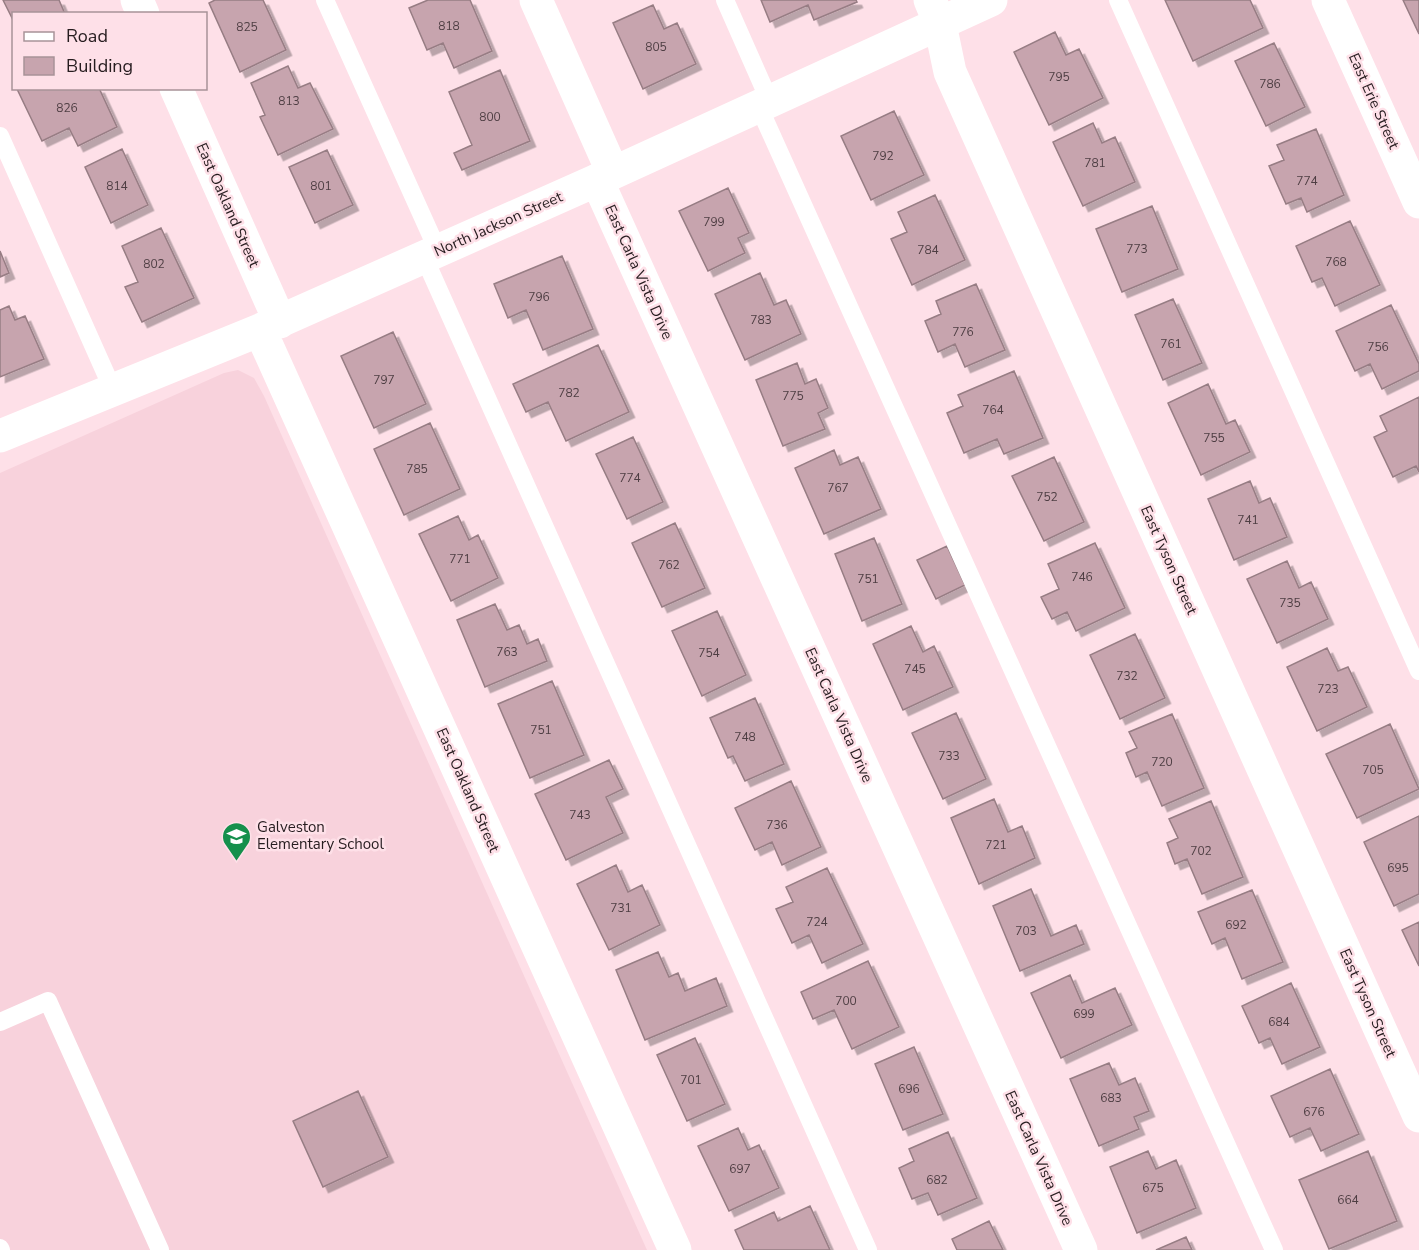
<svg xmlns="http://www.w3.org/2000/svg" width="1419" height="1250" font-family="'Nunito Sans',sans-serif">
<defs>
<filter id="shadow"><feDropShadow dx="5.5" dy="5.5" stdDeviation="0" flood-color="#0004"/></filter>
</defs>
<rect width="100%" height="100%" fill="#fee0e8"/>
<path fill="#f8d2dc" d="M 238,370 L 254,378 L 264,396 L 647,1250 L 0,1250 L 0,473 L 224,373 Z"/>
<path fill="#c7a4ae" stroke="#977d84" stroke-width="1.5" filter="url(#shadow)" d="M 3,0 L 59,0 L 65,14 L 14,14 L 14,22 Z
M 215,0 L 263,0 L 286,50 L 240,72 L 209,3 Z
M 428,0 L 470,0 L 492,51 L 454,68 L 443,43 L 427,50 L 409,8 Z
M 761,0 L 856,0 L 857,2 L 814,20 L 808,5 L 770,22 Z
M 1165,0 L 1250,0 L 1263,28 L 1193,61 Z
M 1403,0 L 1419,0 L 1419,34 Z
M 653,5 L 664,29 L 677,23 L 696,64 L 643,89 L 613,23 Z
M 1055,32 L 1066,55 L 1079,49 L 1103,98 L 1049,125 L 1014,52 Z
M 1274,43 L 1305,107 L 1266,126 L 1235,61 Z
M 288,66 L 298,88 L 310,83 L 333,129 L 278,155 L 260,117 L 265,115 L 251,83 Z
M 500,70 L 530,141 L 462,170 L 454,153 L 472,145 L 449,92 Z
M 99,88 L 117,127 L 78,146 L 69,128 L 42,141 L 17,89 Z
M 894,111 L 924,175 L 871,200 L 841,136 Z
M 1093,123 L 1102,143 L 1115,137 L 1135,182 L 1083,206 L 1053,142 Z
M 1316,129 L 1344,195 L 1307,212 L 1301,198 L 1286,204 L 1269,166 L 1284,160 L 1277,145 Z
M 122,149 L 148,205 L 111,223 L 85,167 Z
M 327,150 L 353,205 L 315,223 L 289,167 Z
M 728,188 L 749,233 L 738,238 L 745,253 L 708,271 L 679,211 Z
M 935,195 L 965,260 L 912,285 L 891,239 L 907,232 L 898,212 Z
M 1152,206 L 1178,269 L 1122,292 L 1096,229 Z
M 1350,221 L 1380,285 L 1335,306 L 1322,278 L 1312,282 L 1296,246 Z
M 161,228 L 194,298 L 142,322 L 125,287 L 138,282 L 122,246 Z
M 0,251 L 9,273 L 0,277 Z
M 562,256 L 593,329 L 543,350 L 526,310 L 508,318 L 494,284 Z
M 760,273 L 774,305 L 786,300 L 801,334 L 745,360 L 715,294 Z
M 976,284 L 1005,350 L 965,367 L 955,344 L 938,352 L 925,321 L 941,314 L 936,301 Z
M 1173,299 L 1202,363 L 1163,380 L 1135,315 Z
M 1391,305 L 1419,364 L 1419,371 L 1382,389 L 1370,364 L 1355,371 L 1336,331 Z
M 9,306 L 15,320 L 25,316 L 44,359 L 0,377 L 0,310 Z
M 393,332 L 426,404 L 374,428 L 341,356 Z
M 598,345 L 629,412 L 566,441 L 548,402 L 526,412 L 513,384 Z
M 797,363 L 805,384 L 816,379 L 828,408 L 818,413 L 825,429 L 783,446 L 756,380 Z
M 1014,371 L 1043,438 L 1004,454 L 997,439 L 964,453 L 947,413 L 963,406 L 958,395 Z
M 1208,384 L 1226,424 L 1235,420 L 1250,452 L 1201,475 L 1168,403 Z
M 1419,397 L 1419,472 L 1416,466 L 1393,477 L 1374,437 L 1387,431 L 1380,416 Z
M 430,423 L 460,489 L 404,515 L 374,449 Z
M 633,437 L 663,502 L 627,519 L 596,454 Z
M 834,450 L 840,465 L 858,457 L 881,509 L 824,534 L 795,468 Z
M 1054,457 L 1084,522 L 1044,541 L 1012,476 Z
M 1250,481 L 1259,503 L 1270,498 L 1287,537 L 1234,560 L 1208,499 Z
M 458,516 L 469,540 L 478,535 L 498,578 L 451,601 L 419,534 Z
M 675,523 L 705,588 L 662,607 L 632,543 Z
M 874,538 L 902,604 L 862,621 L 835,554 Z
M 1095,543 L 1125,608 L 1076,631 L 1067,612 L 1052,619 L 1041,597 L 1059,589 L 1048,564 Z
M 947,546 L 965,585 L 936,599 L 917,560 Z
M 1287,561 L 1299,588 L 1311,582 L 1328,619 L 1277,643 L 1247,579 Z
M 495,604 L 507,630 L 519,625 L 527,644 L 538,639 L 547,661 L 485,687 L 457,620 Z
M 717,611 L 746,675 L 702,696 L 672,631 Z
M 911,626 L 923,652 L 934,646 L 953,687 L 903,710 L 873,644 Z
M 1135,634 L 1165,698 L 1120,719 L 1090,655 Z
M 1327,648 L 1338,671 L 1348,667 L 1367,707 L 1317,731 L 1287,667 Z
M 552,681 L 584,755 L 530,778 L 498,704 Z
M 755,698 L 784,764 L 745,781 L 733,756 L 728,758 L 710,718 Z
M 956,713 L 986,779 L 943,799 L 912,733 Z
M 1172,714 L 1204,788 L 1162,806 L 1147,772 L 1136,777 L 1126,753 L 1137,748 L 1129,732 Z
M 1390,724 L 1419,789 L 1357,818 L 1326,754 Z
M 609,760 L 623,789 L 606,797 L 623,833 L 566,860 L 535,794 Z
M 791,781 L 821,847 L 782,865 L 772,842 L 755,850 L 735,808 Z
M 994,799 L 1008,832 L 1022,826 L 1035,858 L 979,884 L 951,818 Z
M 1211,801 L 1243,877 L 1202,894 L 1187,859 L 1175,864 L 1167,843 L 1178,838 L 1169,819 Z
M 1419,816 L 1419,894 L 1394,906 L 1364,842 Z
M 616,865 L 628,892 L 642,885 L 660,925 L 609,950 L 577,884 Z
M 827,868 L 863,944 L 822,963 L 809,935 L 792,943 L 776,909 L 793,902 L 786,887 Z
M 1031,889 L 1051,936 L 1076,925 L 1084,944 L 1020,971 L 993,906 Z
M 1252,890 L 1283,962 L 1242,979 L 1225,938 L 1212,944 L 1198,912 Z
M 1419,922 L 1419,966 L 1402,930 Z
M 658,952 L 669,977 L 678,973 L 685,991 L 716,978 L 727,1006 L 645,1040 L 616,970 Z
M 868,961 L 899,1027 L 852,1049 L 834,1010 L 813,1019 L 801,992 Z
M 1070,975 L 1082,1003 L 1115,988 L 1132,1025 L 1061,1058 L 1031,993 Z
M 1291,983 L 1320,1047 L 1282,1064 L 1270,1038 L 1259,1043 L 1242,1006 Z
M 695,1038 L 725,1104 L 687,1121 L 657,1055 Z
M 914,1047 L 943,1114 L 903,1130 L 875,1064 Z
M 1109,1063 L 1119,1085 L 1135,1078 L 1149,1111 L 1134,1117 L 1139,1129 L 1099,1146 L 1070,1079 Z
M 1330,1069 L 1359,1134 L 1321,1151 L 1310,1128 L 1290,1137 L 1271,1096 Z
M 358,1091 L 388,1157 L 323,1187 L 293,1121 Z
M 738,1128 L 748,1150 L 759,1145 L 779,1188 L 729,1211 L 698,1146 Z
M 948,1132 L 977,1198 L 938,1215 L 928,1193 L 912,1199 L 899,1168 L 914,1161 L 909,1149 Z
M 1148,1151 L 1156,1169 L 1176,1160 L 1196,1208 L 1137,1233 L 1110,1167 Z
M 1368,1151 L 1397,1221 L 1329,1249 L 1299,1180 Z
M 810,1206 L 830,1250 L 744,1250 L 735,1230 L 774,1212 L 778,1221 Z
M 989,1221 L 1003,1250 L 957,1250 L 952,1239 Z
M 1186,1237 L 1192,1250 L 1156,1250 Z"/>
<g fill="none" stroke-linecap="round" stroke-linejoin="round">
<path stroke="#fff" stroke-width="18" d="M 325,0 L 438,251
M 725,0 L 770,102
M 1118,0 L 1419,671
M 759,107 L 1274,1250
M 0,136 L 113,390
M 424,257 L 868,1250
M 0,1022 L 48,1001 L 160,1250
M 0,1248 L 1,1250"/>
<path stroke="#fff" stroke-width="33" d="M 137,0 L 143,14
M 536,0 L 613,173
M 930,0 L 940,24 L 950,72 L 1419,1116
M 176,88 L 280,322
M 597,180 L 1081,1250
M 260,330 L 675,1250
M 0,436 L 260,330 L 613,173 L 991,0"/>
<path stroke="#fff" stroke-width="33" d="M 1328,0 L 1419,202"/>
</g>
<defs>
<symbol id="school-pin" viewBox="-11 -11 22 30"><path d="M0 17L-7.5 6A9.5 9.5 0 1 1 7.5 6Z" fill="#15904c" stroke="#fee0e8"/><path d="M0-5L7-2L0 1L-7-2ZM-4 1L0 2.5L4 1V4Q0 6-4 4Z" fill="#fff"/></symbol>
</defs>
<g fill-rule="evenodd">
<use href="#school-pin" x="220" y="820" width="33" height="45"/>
</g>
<g text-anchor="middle" stroke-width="5" stroke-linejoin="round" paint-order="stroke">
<g font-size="12" fill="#4e3e43">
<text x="449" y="30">818</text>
<text x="247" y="31">825</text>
<text x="656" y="51">805</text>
<text x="1059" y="81">795</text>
<text x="1270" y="88">786</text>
<text x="289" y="105">813</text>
<text x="67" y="112">826</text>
<text x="490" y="121">800</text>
<text x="883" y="160">792</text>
<text x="1095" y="167">781</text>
<text x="1307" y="185">774</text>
<text x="117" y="190">814</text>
<text x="321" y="190">801</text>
<text x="714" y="226">799</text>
<text x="1137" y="253">773</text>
<text x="928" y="254">784</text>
<text x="1336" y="266">768</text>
<text x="154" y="268">802</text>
<text x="539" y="301">796</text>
<text x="761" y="324">783</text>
<text x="963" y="336">776</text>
<text x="1171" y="348">761</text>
<text x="1378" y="351">756</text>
<text x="384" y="384">797</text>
<text x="569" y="397">782</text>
<text x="793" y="400">775</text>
<text x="993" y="414">764</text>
<text x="1214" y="442">755</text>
<text x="417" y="473">785</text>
<text x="630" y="482">774</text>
<text x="838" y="492">767</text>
<text x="1047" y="501">752</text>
<text x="1248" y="524">741</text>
<text x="460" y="563">771</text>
<text x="669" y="569">762</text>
<text x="1082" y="581">746</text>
<text x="868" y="583">751</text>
<text x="1290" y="607">735</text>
<text x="507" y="656">763</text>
<text x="709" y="657">754</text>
<text x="915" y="673">745</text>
<text x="1127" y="680">732</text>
<text x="1328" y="693">723</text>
<text x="541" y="734">751</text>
<text x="745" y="741">748</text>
<text x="949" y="760">733</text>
<text x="1162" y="766">720</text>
<text x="1373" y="774">705</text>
<text x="580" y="819">743</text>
<text x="777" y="829">736</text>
<text x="996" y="849">721</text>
<text x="1201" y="855">702</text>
<text x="1398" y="872">695</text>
<text x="621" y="912">731</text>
<text x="817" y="926">724</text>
<text x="1236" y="929">692</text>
<text x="1026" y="935">703</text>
<text x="846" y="1005">700</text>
<text x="1084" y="1018">699</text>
<text x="1279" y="1026">684</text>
<text x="691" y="1084">701</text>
<text x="909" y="1093">696</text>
<text x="1111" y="1102">683</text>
<text x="1314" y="1116">676</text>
<text x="740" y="1173">697</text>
<text x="937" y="1184">682</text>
<text x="1153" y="1192">675</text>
<text x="1348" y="1204">664</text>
</g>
<g font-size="15" fill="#261c1f" stroke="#fee0e8">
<text transform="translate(1374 101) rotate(66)" y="5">East Erie Street</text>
<text transform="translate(228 205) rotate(66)" y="5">East Oakland Street</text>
<text transform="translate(498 224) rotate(-24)" y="5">North Jackson Street</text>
<text transform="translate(639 272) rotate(66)" y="5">East Carla Vista Drive</text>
<text transform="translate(1169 560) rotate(66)" y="5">East Tyson Street</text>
<text transform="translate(839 715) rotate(66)" y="5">East Carla Vista Drive</text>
<text transform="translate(468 790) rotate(66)" y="5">East Oakland Street</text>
<text transform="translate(1368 1003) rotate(66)" y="5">East Tyson Street</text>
<text transform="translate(1039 1158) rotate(66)" y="5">East Carla Vista Drive</text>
</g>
<g font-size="15" fill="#261c1f" stroke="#fee0e8" text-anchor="start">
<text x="257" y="832">Galveston<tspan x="257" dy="17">Elementary School</tspan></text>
</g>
</g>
<rect x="12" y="12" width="195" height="78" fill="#fee0e8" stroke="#a89298" stroke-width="1.5"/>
<rect x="24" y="32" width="30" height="9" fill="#ffffff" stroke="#a89298" stroke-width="1.5"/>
<text x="66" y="42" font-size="18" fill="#261c1f">Road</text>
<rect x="24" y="57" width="30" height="18" fill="#c7a4ae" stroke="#a89298" stroke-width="1.5"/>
<text x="66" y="72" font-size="18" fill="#261c1f">Building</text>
</svg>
